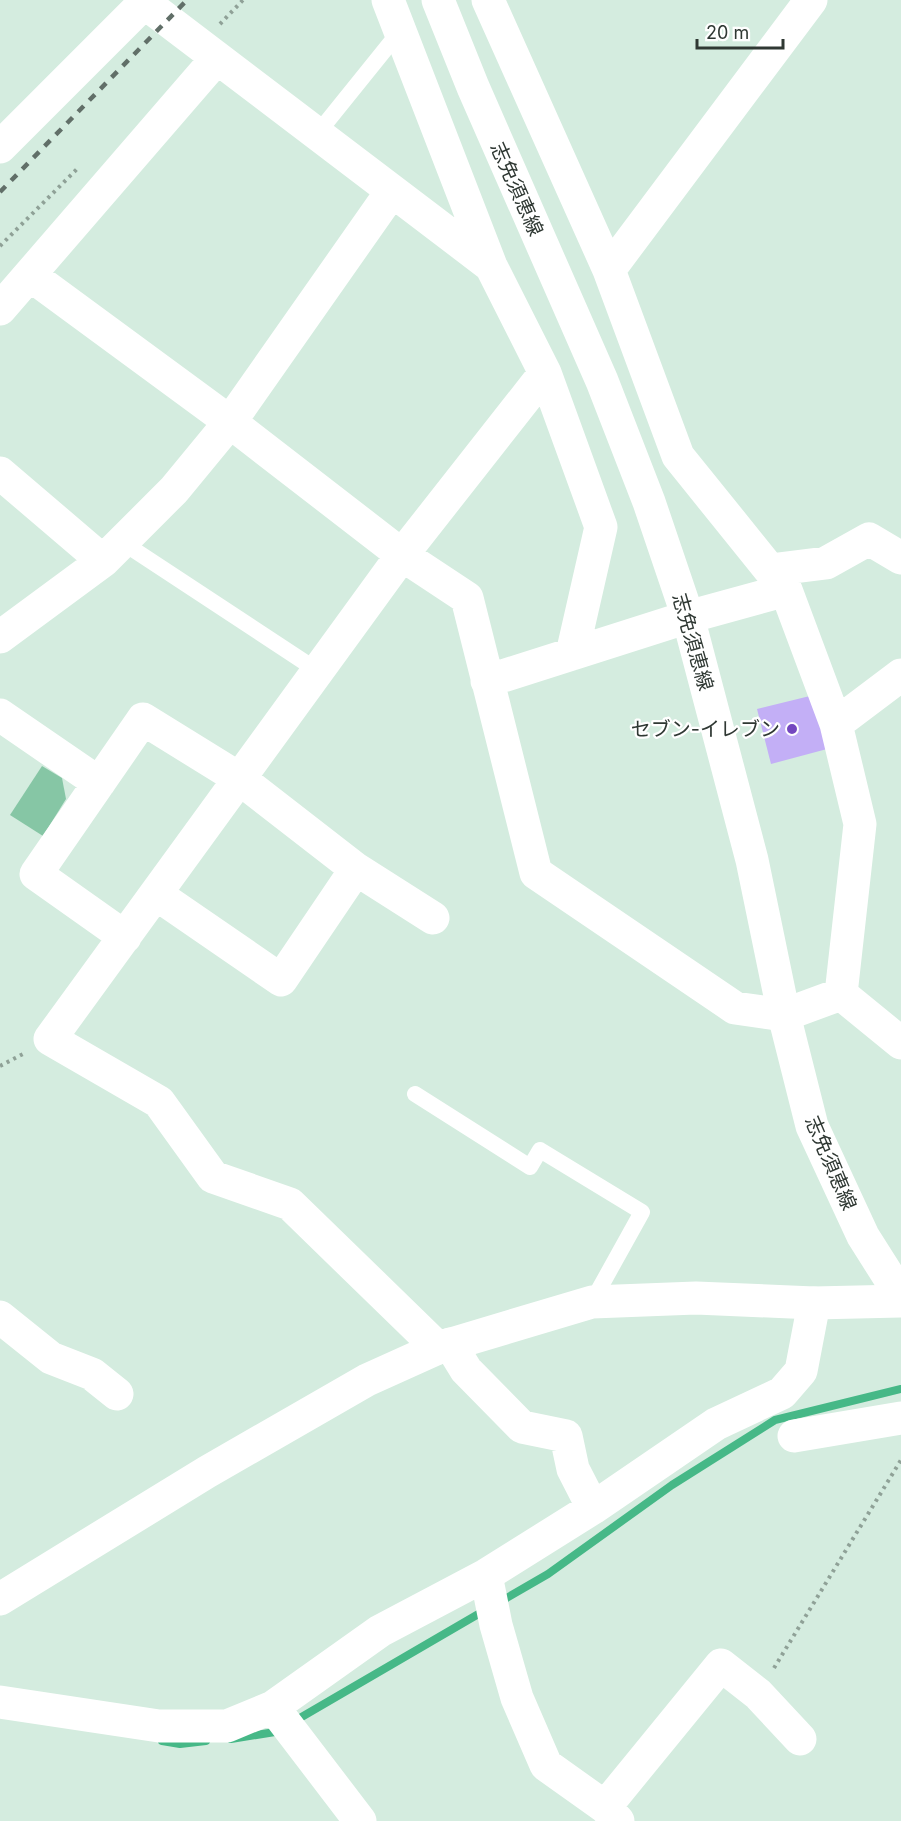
<svg xmlns="http://www.w3.org/2000/svg" width="901" height="1821" font-family="Inter,'Noto Sans JP',sans-serif">
<rect width="100%" height="100%" fill="#d4ecdf"/>
<path fill="#86c6a5" d="M 42,766 L 62,778 L 66,799 L 43,836 L 10,815 Z"/>
<g fill="none" stroke-linecap="round" stroke-linejoin="round">
<path stroke="#46b887" stroke-width="8" d="M 498,1603 L 548,1574 L 672,1485 L 775,1420 L 901,1389
M 293,1722 L 487,1609
M 231,1739 L 275,1732 L 282,1728
M 162,1741 L 180,1744 L 206,1741"/>
</g>
<path fill="#c3aff6" d="M 814,695 L 827,749 L 771,764 L 757,709 Z"/>
<g fill="none" stroke-linecap="round" stroke-linejoin="round">
<path stroke="#8fa197" stroke-width="4" stroke-dasharray="3 4.5" stroke-linecap="butt" d="M 220,24 L 243,0
M 0,246 L 78,168
M 0,1066 L 23,1054
M 774,1668 L 901,1460"/>
<path stroke="#fff" stroke-width="16" d="M 317,134 L 400,31
M 122,542 L 318,671
M 415,1094 L 530,1167 L 540,1150 L 642,1212 L 592,1302"/>
<path stroke="#fff" stroke-width="33" d="M 141,0 L 491,266
M 388,0 L 491,266 L 545,373 L 601,527 L 572,654
M 0,147 L 147,0
M 609,270 L 811,0
M 30,275 L 230,422 L 402,555 L 467,598 L 536,873 L 735,1008 L 784,1015 L 841,994 L 860,824 L 836,724 L 786,590 L 678,456 L 609,270 L 488,0
M 0,309 L 217,58
M 0,473 L 103,561
M 770,570 L 826,563 L 869,539 L 901,558
M 0,637 L 103,561 L 174,490 L 230,422 L 392,191
M 487,681 L 688,617 L 786,590
M 0,715 L 99,783
M 836,724 L 901,675
M 156,894 L 281,980 L 356,869
M 125,937 L 36,874 L 143,719 L 240,779 L 356,869 L 433,918
M 841,994 L 901,1043
M 0,1317 L 51,1358 L 92,1374 L 117,1394
M 450,1344 L 466,1370 L 522,1427 L 566,1436 L 573,1469 L 593,1508
M 438,1348 L 290,1204 L 213,1177 L 159,1102 L 50,1039 L 402,555 L 545,373
M 794,1436 L 901,1418
M 486,1575 L 496,1625 L 517,1698 L 546,1765 L 605,1807 L 618,1821
M 0,1702 L 159,1726 L 227,1726 L 273,1707 L 380,1631 L 486,1575 L 593,1508 L 716,1424 L 782,1393 L 801,1371 L 814,1303
M 273,1707 L 360,1821
M 605,1807 L 721,1665 L 758,1694 L 800,1739"/>
<path stroke="#fff" stroke-width="33" d="M 0,1599 L 207,1472 L 367,1380 L 438,1348 L 592,1302 L 696,1298 L 814,1303 L 901,1301"/>
<path stroke="#fff" stroke-width="33" d="M 438,0 L 473,87 L 602,381 L 649,502 L 688,617 L 752,860 L 784,1015 L 812,1126 L 863,1236 L 901,1296"/>
<path stroke="#616f68" stroke-width="4.5" stroke-dasharray="8 8" stroke-linecap="butt" d="M 0,192 L 187,0"/>
</g>
<circle fill="#7447bf" stroke="#fff" stroke-width="2" cx="792" cy="729" r="6"/>
<g text-anchor="middle" stroke-width="4.5" stroke-linejoin="round" paint-order="stroke">
<g font-size="20" fill="#2f3833" stroke="#fff">
<text transform="translate(517 189) rotate(66)" y="7">志免須恵線</text>
<text transform="translate(693 642) rotate(74)" y="7">志免須恵線</text>
<text transform="translate(831 1163) rotate(67)" y="7">志免須恵線</text>
</g>
<g font-size="20" fill="#2f3833" stroke="#fff" text-anchor="end">
<text x="780" y="736">セブン-イレブン</text>
</g>
</g>
<path d="M697 39v9h86v-9" fill="none" stroke="#2f3833" stroke-width="3"/>
<text x="706" y="39" font-size="18" fill="#2f3833" stroke="#ffffff" stroke-width="4.5" paint-order="stroke">20 m</text>
</svg>
